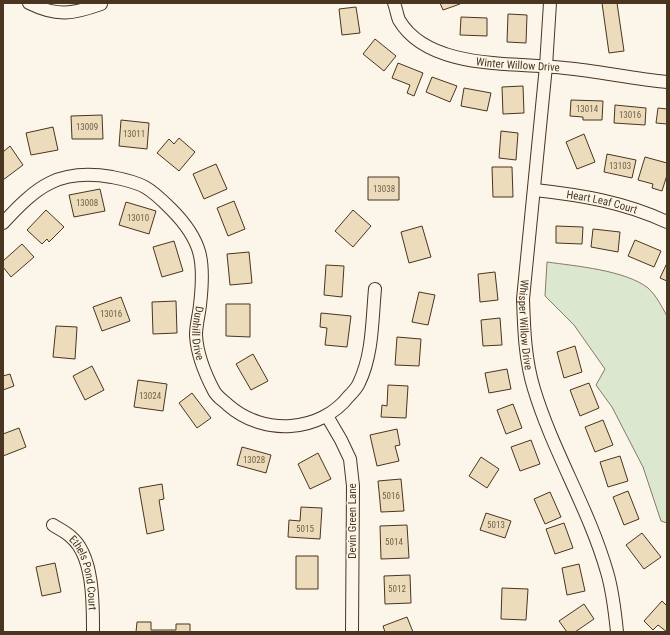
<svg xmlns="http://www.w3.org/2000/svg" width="670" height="635" font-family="'Roboto Condensed',sans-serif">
<rect width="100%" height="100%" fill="#fbf6e9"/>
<path fill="#dce7d0" stroke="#887966" d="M 547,262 C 575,266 625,270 648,288 C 656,295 662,307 667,316 L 667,523 L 661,521 L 643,467 L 612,407 L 596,385 L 605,369 L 574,325 L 545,296 Z"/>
<path fill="#ecdcbc" stroke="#4a3520" d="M 440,3 L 460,3 L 460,4 L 443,10 Z
M 602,3 L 617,3 L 624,51 L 609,53 Z
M 356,7 L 360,33 L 342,35 L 339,9 Z
M 508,14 L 527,15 L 526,43 L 507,42 Z
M 461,17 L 487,18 L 487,36 L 460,35 Z
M 375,39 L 396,56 L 384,71 L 363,54 Z
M 398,63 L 423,73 L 414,96 L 407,93 L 410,85 L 392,78 Z
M 432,77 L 457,86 L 450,102 L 426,92 Z
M 523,86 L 524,113 L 503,114 L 502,87 Z
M 464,88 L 491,93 L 487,111 L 461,106 Z
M 571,100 L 603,101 L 602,120 L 583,120 L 583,117 L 570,116 Z
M 615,105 L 646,108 L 645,125 L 614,123 Z
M 658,108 L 667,109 L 667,124 L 656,123 Z
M 102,115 L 103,139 L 72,139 L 71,116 Z
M 121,120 L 149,123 L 147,149 L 119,146 Z
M 53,127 L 58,150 L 31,155 L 26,133 Z
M 501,131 L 518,133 L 516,160 L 499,158 Z
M 584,134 L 595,162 L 577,169 L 566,142 Z
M 179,138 L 195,152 L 179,171 L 157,153 L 169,139 L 174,144 Z
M 10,146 L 23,165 L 3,180 L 3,152 Z
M 607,154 L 636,160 L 632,178 L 604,172 Z
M 645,157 L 667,163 L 667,175 L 662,191 L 652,188 L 653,184 L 638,180 Z
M 216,164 L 227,189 L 204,199 L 193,174 Z
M 492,167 L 512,167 L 513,197 L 493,197 Z
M 368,177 L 399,177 L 399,200 L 368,200 Z
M 100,189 L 105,211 L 74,217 L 69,195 Z
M 234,201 L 245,229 L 228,236 L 217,208 Z
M 126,202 L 156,211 L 149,234 L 119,225 Z
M 46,210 L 64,227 L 49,242 L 47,239 L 42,244 L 27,230 Z
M 353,210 L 371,226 L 353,247 L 335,231 Z
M 422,226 L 431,257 L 409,263 L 401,232 Z
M 556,226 L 583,227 L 582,244 L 556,243 Z
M 593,229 L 620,232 L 618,252 L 591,247 Z
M 635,240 L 661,251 L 654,267 L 628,256 Z
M 174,241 L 183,271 L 162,277 L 153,247 Z
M 22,244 L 34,257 L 11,277 L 3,267 L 3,261 Z
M 249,252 L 252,283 L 230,285 L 227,254 Z
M 667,263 L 667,281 L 660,278 Z
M 326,265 L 344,266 L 342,297 L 324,295 Z
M 495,272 L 498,300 L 480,302 L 478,274 Z
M 419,292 L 435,295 L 428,325 L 412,322 Z
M 121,297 L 130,321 L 102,331 L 93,307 Z
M 176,301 L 177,333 L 153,334 L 152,302 Z
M 226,304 L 250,304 L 250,337 L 226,336 Z
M 321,313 L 351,316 L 347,347 L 325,345 L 327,328 L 320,327 Z
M 500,318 L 502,345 L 483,346 L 481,320 Z
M 56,326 L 77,327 L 75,359 L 53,357 Z
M 397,337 L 421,339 L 419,366 L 395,365 Z
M 575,346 L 582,372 L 564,378 L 557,352 Z
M 253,354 L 268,381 L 251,390 L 236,364 Z
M 92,366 L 104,390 L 85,400 L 73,376 Z
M 507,369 L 511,389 L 489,393 L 485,373 Z
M 10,374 L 14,386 L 3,390 L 3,376 Z
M 138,380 L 167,384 L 163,411 L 134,407 Z
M 589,383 L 599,408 L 580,416 L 570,390 Z
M 388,385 L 408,386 L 406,418 L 381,417 L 382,405 L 387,406 Z
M 192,393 L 211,418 L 197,428 L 179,403 Z
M 513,404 L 522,428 L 506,434 L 497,410 Z
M 603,420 L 613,445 L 595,452 L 585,427 Z
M 19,428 L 26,447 L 3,456 L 3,434 Z
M 397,429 L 400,445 L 395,446 L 399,461 L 377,466 L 370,435 Z
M 531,440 L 540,464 L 520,471 L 511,447 Z
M 242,447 L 271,455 L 266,473 L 237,465 Z
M 318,453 L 331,479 L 310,489 L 298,464 Z
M 620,456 L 628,481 L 608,487 L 600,462 Z
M 481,457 L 499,469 L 487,488 L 469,476 Z
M 401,479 L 404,511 L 381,512 L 378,481 Z
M 162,484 L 164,499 L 159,500 L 164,530 L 147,534 L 139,488 Z
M 628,491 L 639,519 L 624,525 L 613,497 Z
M 550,492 L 561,517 L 545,524 L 534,499 Z
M 301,507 L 322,508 L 320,539 L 288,537 L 289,520 L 300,521 Z
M 486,513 L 511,521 L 505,538 L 480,530 Z
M 564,523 L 573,548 L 555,554 L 546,529 Z
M 407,525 L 409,558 L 381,559 L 380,526 Z
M 642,533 L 661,557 L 644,569 L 626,545 Z
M 296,556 L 318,556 L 318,589 L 296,589 Z
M 55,563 L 61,592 L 42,596 L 36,567 Z
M 579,564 L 585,591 L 567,595 L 562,568 Z
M 410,575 L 411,603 L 385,604 L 384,576 Z
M 502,588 L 528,589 L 526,620 L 501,619 Z
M 662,601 L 667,606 L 667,632 L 658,625 L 653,630 L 644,621 Z
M 584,604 L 594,619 L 575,632 L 567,632 L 559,621 Z
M 407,617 L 413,632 L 385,632 L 383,626 Z
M 137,622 L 151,622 L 151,630 L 176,630 L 176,624 L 190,624 L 190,632 L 136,632 Z"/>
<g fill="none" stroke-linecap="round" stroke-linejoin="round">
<defs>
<g id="minor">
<path d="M 29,3 C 57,17 73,14 101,4"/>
<path id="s1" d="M 394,3 C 396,8 397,15 399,20 C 429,71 516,62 565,68 C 599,71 633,79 667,82"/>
<path id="s2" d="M 550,3 L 546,66 L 523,299 C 524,329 525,360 534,389 C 553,452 589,509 607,572 C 613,592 615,612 617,632"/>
<path id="s3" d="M 535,190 C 581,195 624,202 667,222"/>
<path id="s4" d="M 3,223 C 37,186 59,168 112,177 C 143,183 149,187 171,209 C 203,241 205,262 200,305 C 199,315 196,325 196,335 C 197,354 205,374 214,391 C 217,397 224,401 228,405 C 263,436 320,433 349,396 C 353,392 357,388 359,383 C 373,354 372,320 375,289"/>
<path d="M 327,416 L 341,440 L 350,459 L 353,486 L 352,632"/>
<path id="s5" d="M 53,525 C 59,529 66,532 71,537 C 94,556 93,605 93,632"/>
</g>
</defs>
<use href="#minor" stroke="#4a3520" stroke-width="14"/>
<use href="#minor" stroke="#fbf6e9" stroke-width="12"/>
</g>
<g text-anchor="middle" stroke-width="3" stroke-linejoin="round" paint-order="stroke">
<g font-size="9" fill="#725f47">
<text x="587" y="112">13014</text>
<text x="630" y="118">13016</text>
<text x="87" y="130">13009</text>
<text x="134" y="137">13011</text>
<text x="620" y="169">13103</text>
<text x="384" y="192">13038</text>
<text x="87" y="206">13008</text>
<text x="138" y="221">13010</text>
<text x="111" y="317">13016</text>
<text x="150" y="399">13024</text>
<text x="254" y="463">13028</text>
<text x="391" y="499">5016</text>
<text x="496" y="528">5013</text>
<text x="305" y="532">5015</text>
<text x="394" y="545">5014</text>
<text x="397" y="592">5012</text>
</g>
<g font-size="11" fill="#4a3520" stroke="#fbf6e9">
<text dy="4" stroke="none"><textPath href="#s1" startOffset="150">Winter Willow Drive</textPath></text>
<text dy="4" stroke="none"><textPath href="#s3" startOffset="68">Heart Leaf Court</textPath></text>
<text dy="4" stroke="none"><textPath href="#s2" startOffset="323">Whisper Willow Drive</textPath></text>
<text dy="4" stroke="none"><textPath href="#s4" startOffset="328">Dunhill Drive</textPath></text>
<text transform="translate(352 521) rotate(-90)" y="4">Devin Green Lane</text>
<text dy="4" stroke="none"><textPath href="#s5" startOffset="61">Ethels Pond Court</textPath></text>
</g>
</g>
<rect width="670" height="635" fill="none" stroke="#4a3520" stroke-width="8"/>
</svg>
